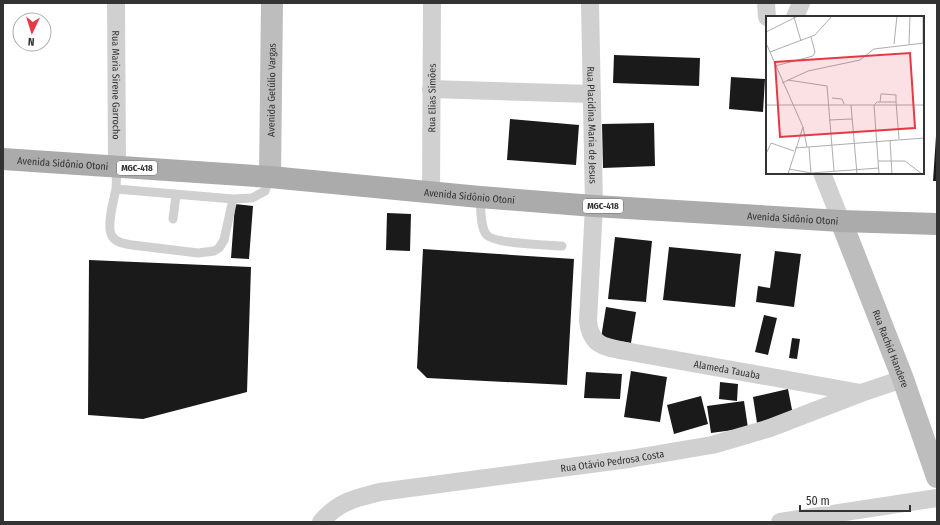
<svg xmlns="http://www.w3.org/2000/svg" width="940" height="525" font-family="'Fira Sans Condensed',sans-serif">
<rect width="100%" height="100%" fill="#fff"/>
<path fill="#1a1a1a" d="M 614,55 L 700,58 L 699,86 L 613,83 Z
M 731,77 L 765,79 L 763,112 L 729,109 Z
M 510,119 L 579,125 L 576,165 L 507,160 Z
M 654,123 L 655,166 L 603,168 L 602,124 Z
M 936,136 L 937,136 L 937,181 L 933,181 Z
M 235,204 L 253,206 L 249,259 L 231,258 Z
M 387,213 L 411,214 L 410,251 L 386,250 Z
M 615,237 L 652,241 L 646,302 L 608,299 Z
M 669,247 L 741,254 L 735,307 L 663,300 Z
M 423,249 L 574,259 L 567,385 L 427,378 L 417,368 Z
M 775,251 L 801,254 L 794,307 L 756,302 L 758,286 L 770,288 Z
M 89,260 L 251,267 L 247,392 L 143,419 L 88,415 Z
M 606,307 L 636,312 L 631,343 L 601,338 Z
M 764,315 L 777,318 L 768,355 L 755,352 Z
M 792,338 L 800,339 L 797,359 L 789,358 Z
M 631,371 L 667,377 L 660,422 L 624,417 Z
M 586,372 L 622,374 L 620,399 L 584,398 Z
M 720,382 L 738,384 L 737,401 L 719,399 Z
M 788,389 L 793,415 L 757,423 L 753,397 Z
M 701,396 L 708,424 L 674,434 L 667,405 Z
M 744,401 L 748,428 L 711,433 L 707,406 Z"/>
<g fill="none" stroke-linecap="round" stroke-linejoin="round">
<path stroke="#d0d0d0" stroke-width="9" d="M 117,166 L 116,189 L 233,199 L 252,198 L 265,191 L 270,177
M 116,189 C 114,199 106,227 112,236 C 116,243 125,244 132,245 L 198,253 L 214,251 L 219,248 L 224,240 L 233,199
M 480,197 C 481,207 480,226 486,234 C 492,244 548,245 562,246
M 173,219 L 176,195"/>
<g stroke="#d0d0d0" stroke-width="18">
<path id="s1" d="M 116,3 L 117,166"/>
<path id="s2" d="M 590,3 L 594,206 L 588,321 C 591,346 604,347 625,351 L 861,393"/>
<path d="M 766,3 L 767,17"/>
<path d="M 795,17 L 801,3"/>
<path d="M 431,89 L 592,94"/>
<path d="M 822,173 L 841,221"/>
<path id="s3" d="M 431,192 L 432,3"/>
<path id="s4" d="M 321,522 C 339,501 354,499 380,492 L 629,459 L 712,445 L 770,428 L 861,393 L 903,379"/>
<path d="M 780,522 L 937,498"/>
</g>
<g stroke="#bdbdbd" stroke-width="22">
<path id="s5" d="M 270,177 L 272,3"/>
<path id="s6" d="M 841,221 L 903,379 L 937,477"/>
</g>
<path stroke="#ababab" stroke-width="22" id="s7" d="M 3,159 L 270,177 L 480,197 L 594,206 L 841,221 L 937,224"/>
</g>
<g text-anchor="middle" stroke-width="4" stroke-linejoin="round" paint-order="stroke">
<g fill="#fff" stroke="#707070" stroke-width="1">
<rect x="117" y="161" width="40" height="14" rx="3"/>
<rect x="583" y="199" width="40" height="14" rx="3"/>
</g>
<g font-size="9" font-weight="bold" fill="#333">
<text x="137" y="171">MGC-418</text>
<text x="603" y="209">MGC-418</text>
</g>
<g font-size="10" fill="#333" stroke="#fff">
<text dy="4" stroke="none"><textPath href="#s1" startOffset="82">Rua Maria Sirene Garrocho</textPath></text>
<text dy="4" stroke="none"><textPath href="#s5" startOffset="87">Avenida Getúlio Vargas</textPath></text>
<text dy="4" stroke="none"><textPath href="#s3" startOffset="94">Rua Elias Simões</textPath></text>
<text dy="4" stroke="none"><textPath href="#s2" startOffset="122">Rua Placidina Maria de Jesus</textPath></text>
<text dy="4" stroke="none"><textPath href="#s7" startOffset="60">Avenida Sidônio Otoni</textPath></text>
<text dy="4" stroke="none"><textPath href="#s7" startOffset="468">Avenida Sidônio Otoni</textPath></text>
<text dy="4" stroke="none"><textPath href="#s7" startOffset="792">Avenida Sidônio Otoni</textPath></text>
<text dy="4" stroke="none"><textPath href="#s6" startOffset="137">Rua Rachid Handere</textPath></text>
<text dy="4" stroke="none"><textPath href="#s2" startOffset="475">Alameda Tauaba</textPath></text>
<text dy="4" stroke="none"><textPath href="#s4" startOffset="302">Rua Otávio Pedrosa Costa</textPath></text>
</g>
</g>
<g transform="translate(766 16)">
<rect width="158" height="158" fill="#fff"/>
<path fill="none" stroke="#adadad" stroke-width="1" d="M 157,0 L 157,27M 28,1 L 35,25M 0,16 L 32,0M 0,27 L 37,111 L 22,158M 128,28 L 131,0M 143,28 L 144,0M 4,36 L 49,19 L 66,0M 9,50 L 47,40 L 49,36 L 45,21M 22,64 L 61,70 L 68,155M 16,67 L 42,55 L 94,44 L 108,33 L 158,27M 66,82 L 76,83 L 78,88M 114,86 L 115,78 L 118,78 L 130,79 L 130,86M 0,89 L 158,89M 85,89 L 91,158M 108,89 L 111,86 L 130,86 L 133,123M 108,89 L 113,158M 63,104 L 86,103M 37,111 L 41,131M 124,124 L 126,158M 43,131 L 45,158M 29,132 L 158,122M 1,136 L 5,127 L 28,135M 112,145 L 139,145 L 156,158M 23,153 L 45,157 L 113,152"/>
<path fill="#e63946" fill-opacity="0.15" stroke="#e63946" stroke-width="2" d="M 144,37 L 149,112 L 14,121 L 9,46 Z"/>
<rect width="158" height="158" fill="none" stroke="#333" stroke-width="2"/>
</g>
<rect width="940" height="525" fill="none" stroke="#333333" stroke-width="8"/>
<g transform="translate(32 32) rotate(184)"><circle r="19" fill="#ffffff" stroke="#adadad"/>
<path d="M0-3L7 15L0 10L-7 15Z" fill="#e63946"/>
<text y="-6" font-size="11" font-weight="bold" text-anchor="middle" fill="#333333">N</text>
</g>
<path d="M800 505v6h110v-6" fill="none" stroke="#333333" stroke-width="2"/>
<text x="806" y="505" font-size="12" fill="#333333" stroke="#ffffff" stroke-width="3" paint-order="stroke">50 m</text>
</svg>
